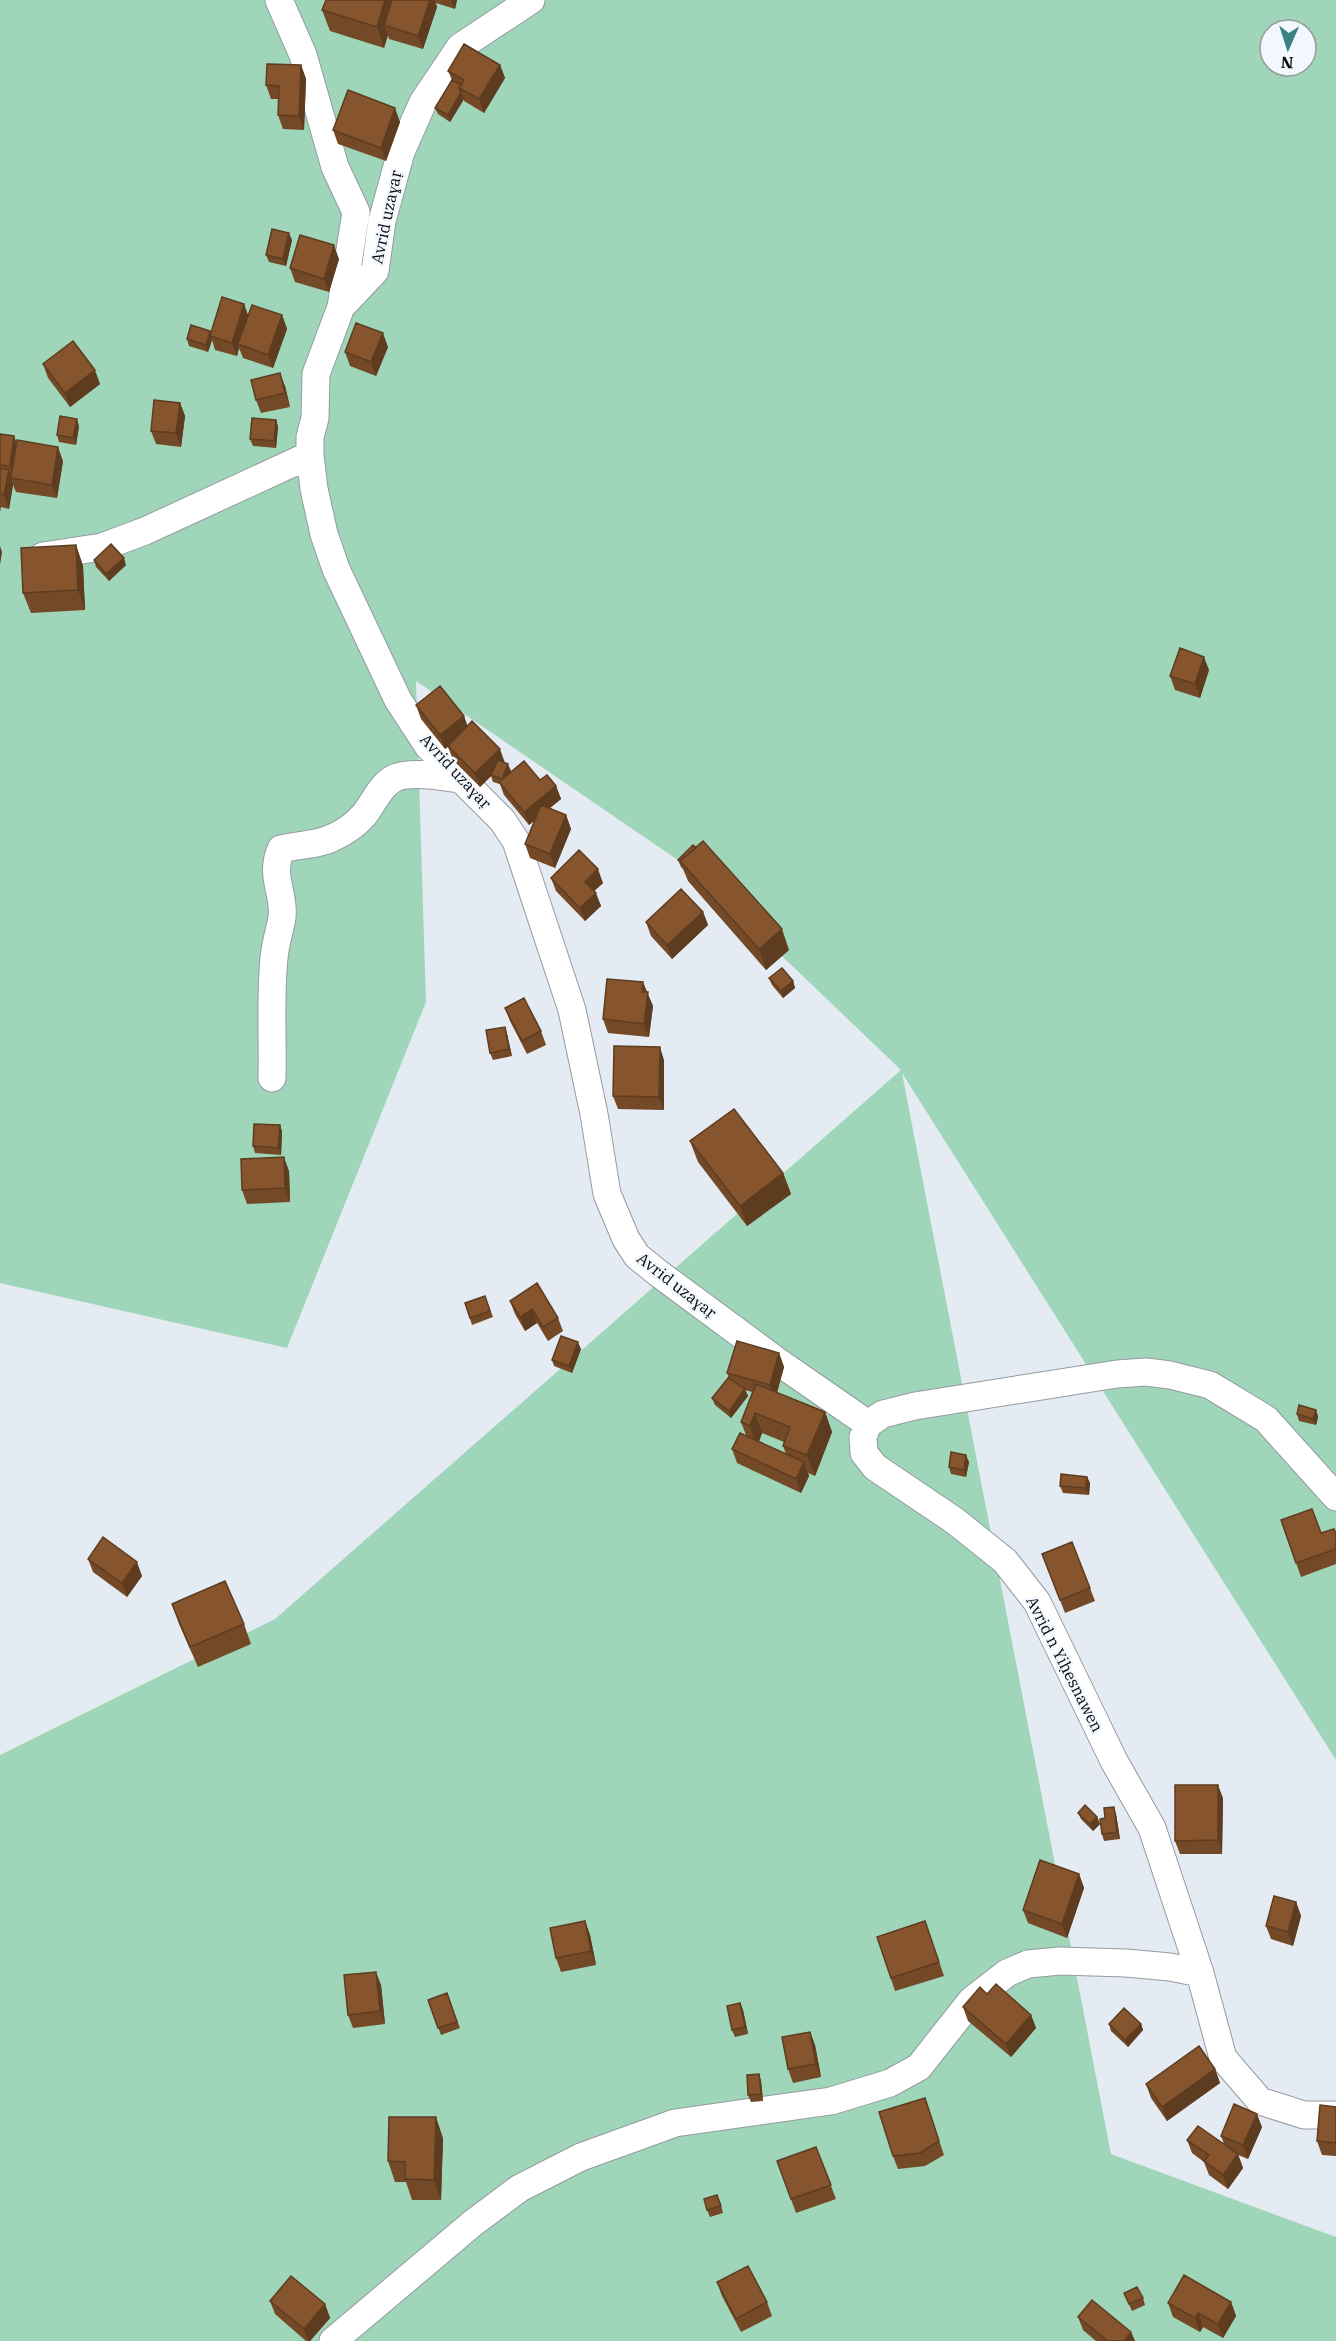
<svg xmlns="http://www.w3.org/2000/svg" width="1336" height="2341" font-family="'IBM Plex Serif',serif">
<rect width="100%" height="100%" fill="#e4ebf2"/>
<path fill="#9fd6b9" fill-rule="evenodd" d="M 0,0 L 1336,0 L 1336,1760 L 902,1073 L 1111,2154 L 1336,2237 L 1336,2341 L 0,2341 L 0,1755 L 275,1619 L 901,1070 L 691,869 L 416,681 L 426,1002 L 287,1348 L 0,1283 ZM 1270,30 L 1306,30 L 1306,66 L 1270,66 Z"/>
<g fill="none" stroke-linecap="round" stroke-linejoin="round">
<defs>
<path id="minor" d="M 279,0 L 303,55 L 335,167 L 356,212 L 341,307
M 531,0 L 460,47 L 423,102 L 401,152 L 382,221 L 375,271 L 341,307 L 316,374 L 315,418 L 310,437 L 310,455 L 314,489 L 324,534 L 336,569 L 398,700 L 428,746 L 502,820 L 516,841 L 572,1010 L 594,1114 L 607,1194 L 626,1239 L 637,1256 L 658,1273 L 777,1361 L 868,1424
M 43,556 L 102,547 L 145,531 L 310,455
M 272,1078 C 273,1038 270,997 274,958 C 275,944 280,931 282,917 C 285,893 269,876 281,849 C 299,844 317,846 334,837 C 345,832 356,824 364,815 C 374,803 381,783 397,777 C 416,771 441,777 461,779
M 1336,1497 L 1266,1419 L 1210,1385 L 1170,1375 L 1146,1372 L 1117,1374 L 915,1406 L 883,1414 L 868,1424 L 863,1437 L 864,1453 L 875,1467 L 955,1521 L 1005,1561 L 1037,1602 L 1114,1761 L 1152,1828 L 1200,1973 L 1223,2058 L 1260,2101 L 1304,2115 L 1336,2115
M 333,2341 L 473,2223 L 520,2188 L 581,2157 L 675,2123 L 831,2101 L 890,2083 L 919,2067 L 971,2001 L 1007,1973 L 1028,1964 L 1060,1961 L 1126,1963 L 1170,1967 L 1200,1973"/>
</defs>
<use href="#minor" stroke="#949aa1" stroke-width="29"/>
<use href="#minor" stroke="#fff" stroke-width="27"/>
</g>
<path fill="#734928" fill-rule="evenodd" d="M 326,0 L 457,0 L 455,9 L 436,3 L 437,7 L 423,49 L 389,39 L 388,35 L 384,48 L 330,31 L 322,10 Z
M 301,65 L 306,79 L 304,130 L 283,129 L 278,115 L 279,99 L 271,99 L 266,85 Z
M 500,65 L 505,78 L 484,113 L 464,101 L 464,99 L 450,122 L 438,114 L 435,108 L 452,80 L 448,71 Z
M 400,122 L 386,161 L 338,144 L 333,130 Z
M 292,240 L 286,266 L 269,262 L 266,255 Z
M 339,259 L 329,292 L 295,282 L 290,268 Z
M 244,304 L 248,316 L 282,315 L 287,329 L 273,368 L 243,358 L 239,348 L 237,356 L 215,350 L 212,340 L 208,352 L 189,346 L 187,339 L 211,334 Z
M 388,347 L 376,376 L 350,366 L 345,352 Z
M 43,364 L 100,384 L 70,407 L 48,378 Z
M 285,386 L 290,407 L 261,413 L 256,400 Z
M 180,403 L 185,416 L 181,447 L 156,444 L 151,431 Z
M 276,420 L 278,427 L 276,448 L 253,446 L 250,439 Z
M 79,426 L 76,445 L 59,442 L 57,435 Z
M 0,434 L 14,436 L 16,442 L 63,461 L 57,498 L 16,492 L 13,485 L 9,509 L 1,507 L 0,513 Z
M 76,545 L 83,566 L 85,610 L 31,613 L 23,593 Z
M 94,560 L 126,565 L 109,581 L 96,567 Z
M 1209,670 L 1200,698 L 1175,690 L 1170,676 Z
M 416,705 L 464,716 L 467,726 L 505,763 L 511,771 L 510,772 L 556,786 L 561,799 L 550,808 L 566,815 L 571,829 L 555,868 L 530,858 L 525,844 L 534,821 L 529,825 L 504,795 L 500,784 L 493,782 L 491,776 L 480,787 L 453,760 L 448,747 L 445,749 L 421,719 Z
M 678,860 L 789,950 L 766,970 L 688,881 L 683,869 L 681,867 Z
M 551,878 L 603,883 L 594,891 L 601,906 L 585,921 L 556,891 Z
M 703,912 L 708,925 L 672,959 L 651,936 L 646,922 Z
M 769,978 L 793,981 L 795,988 L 783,998 L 772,985 Z
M 646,992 L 653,1006 L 649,1037 L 608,1033 L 603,1019 Z
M 505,1008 L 541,1031 L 546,1045 L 527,1054 L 510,1021 Z
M 507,1034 L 512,1056 L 493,1060 L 490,1053 Z
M 664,1060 L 664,1110 L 618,1109 L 613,1096 Z
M 280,1125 L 282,1132 L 281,1155 L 255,1153 L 253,1146 Z
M 690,1141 L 783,1173 L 791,1194 L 747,1226 L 698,1162 Z
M 289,1171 L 290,1202 L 247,1204 L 242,1190 Z
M 485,1296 L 493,1317 L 472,1325 L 465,1303 Z
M 510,1301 L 558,1318 L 563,1331 L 548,1341 L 537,1323 L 525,1331 L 515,1314 Z
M 581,1349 L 572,1373 L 554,1366 L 552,1360 Z
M 779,1353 L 784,1367 L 777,1393 L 825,1412 L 832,1432 L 815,1476 L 808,1473 L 809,1476 L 801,1493 L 737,1463 L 732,1449 L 746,1435 L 741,1422 L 752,1392 L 745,1390 L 748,1396 L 731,1418 L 715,1405 L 712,1398 L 729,1377 L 727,1373 ZM 762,1433 L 784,1442 L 783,1446 L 786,1454 L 759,1442 Z
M 1316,1410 L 1318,1417 L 1316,1425 L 1299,1421 L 1297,1414 Z
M 969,1462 L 966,1477 L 951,1474 L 949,1467 Z
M 1087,1477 L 1090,1483 L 1089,1495 L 1063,1493 L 1060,1486 Z
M 1281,1520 L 1321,1533 L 1336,1534 L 1336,1564 L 1301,1577 Z
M 1072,1542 L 1095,1601 L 1065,1613 L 1042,1554 Z
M 88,1559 L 142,1576 L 127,1597 L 93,1572 Z
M 172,1604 L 244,1624 L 251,1644 L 198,1667 L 179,1624 Z
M 1223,1798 L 1222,1854 L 1180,1854 L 1175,1841 Z
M 1078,1813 L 1097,1817 L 1100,1824 L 1093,1831 L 1081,1819 Z
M 1116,1814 L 1120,1839 L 1104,1841 L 1102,1834 L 1105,1818 Z
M 1079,1874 L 1084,1888 L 1067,1938 L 1028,1923 L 1023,1910 Z
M 1296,1902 L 1301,1916 L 1293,1946 L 1271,1939 L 1266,1926 Z
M 585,1921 L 590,1935 L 596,1965 L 561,1972 L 556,1958 Z
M 925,1921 L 944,1976 L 895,1991 L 877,1937 Z
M 381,1985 L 385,2024 L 353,2028 L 348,2015 Z
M 447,1993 L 460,2028 L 441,2035 L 428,2000 Z
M 987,1994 L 1031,2015 L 1036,2028 L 1011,2057 L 968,2021 L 963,2007 Z
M 740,2003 L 743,2010 L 748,2034 L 735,2037 L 732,2030 Z
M 1109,2024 L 1141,2024 L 1143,2030 L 1128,2047 L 1111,2031 Z
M 810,2032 L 815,2045 L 821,2077 L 793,2083 L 788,2069 Z
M 1215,2069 L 1220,2083 L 1167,2121 L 1151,2098 L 1146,2084 Z
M 759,2074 L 761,2081 L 763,2101 L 751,2102 L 748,2095 Z
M 925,2098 L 944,2155 L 925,2166 L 898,2169 L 893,2156 Z
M 1336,2107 L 1336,2156 L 1322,2155 L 1317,2141 Z
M 1262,2127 L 1248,2159 L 1238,2155 L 1243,2168 L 1228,2189 L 1209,2175 L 1204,2162 L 1192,2153 L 1187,2140 L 1224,2144 L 1221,2136 Z
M 443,2138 L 441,2200 L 412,2200 L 406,2182 L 395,2182 L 388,2161 Z
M 816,2147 L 836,2199 L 796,2213 L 777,2161 Z
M 720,2202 L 723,2213 L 710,2217 L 707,2210 Z
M 717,2282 L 767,2302 L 772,2316 L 741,2332 L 722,2296 Z
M 1124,2293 L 1143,2298 L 1145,2305 L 1132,2311 Z
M 270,2301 L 325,2304 L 330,2318 L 310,2341 L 306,2341 L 275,2314 Z
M 1231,2302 L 1236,2316 L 1223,2338 L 1203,2327 L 1200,2332 L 1173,2317 L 1168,2303 Z
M 1078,2317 L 1131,2332 L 1135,2341 L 1096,2341 L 1083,2330 Z"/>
<path fill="#5e3c20" d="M 385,0 L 395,0 L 384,25 L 388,35 L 384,48 L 377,27 Z
M 430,0 L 434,0 L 437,7 L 423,49 L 418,36 Z
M 451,0 L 457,0 L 455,9 Z
M 301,65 L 306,79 L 304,130 L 299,116 Z
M 500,65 L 505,78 L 484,113 L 479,99 Z
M 461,92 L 464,99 L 450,122 L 448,115 Z
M 395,108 L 400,122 L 386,161 L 381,148 Z
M 289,233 L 292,240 L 286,266 L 283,259 Z
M 334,245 L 339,259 L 329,292 L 324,279 Z
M 244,304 L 249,318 L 238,344 L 239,348 L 237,356 L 232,343 Z
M 282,315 L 287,329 L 273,368 L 268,355 Z
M 210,331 L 212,337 L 210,336 L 212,340 L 208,352 L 206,345 Z
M 383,333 L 388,347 L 376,376 L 371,362 Z
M 95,370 L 100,384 L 70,407 L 65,393 Z
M 280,373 L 285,386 L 290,407 L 285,393 Z
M 180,403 L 185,416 L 181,447 L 176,433 Z
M 77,419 L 79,426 L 76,445 L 73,438 Z
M 276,420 L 278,427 L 276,448 L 274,441 Z
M 14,436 L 19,450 L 15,480 L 10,466 Z
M 58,447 L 63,461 L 57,498 L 52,485 Z
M 9,470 L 13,485 L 9,509 L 4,495 Z
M 76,545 L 83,566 L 85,610 L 78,590 Z
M 0,546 L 2,552 L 0,565 Z
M 124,558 L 126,565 L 109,581 L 106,574 Z
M 1204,657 L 1209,670 L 1200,698 L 1195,684 Z
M 464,716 L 469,730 L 445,749 L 440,735 Z
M 500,749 L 505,763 L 491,775 L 491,776 L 480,787 L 475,773 Z
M 508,764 L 511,771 L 504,786 L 502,779 Z
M 556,786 L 561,799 L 529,825 L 524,812 Z
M 566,815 L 571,829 L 555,868 L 550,854 Z
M 598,869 L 603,883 L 590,895 L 585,882 Z
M 596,893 L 601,906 L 585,921 L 580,908 Z
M 703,912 L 708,925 L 672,959 L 667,945 Z
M 782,929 L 789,950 L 766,970 L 759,949 Z
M 793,981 L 795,988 L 783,998 L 781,991 Z
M 643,982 L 653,1006 L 649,1037 L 644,1024 L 642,992 Z
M 505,1027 L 507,1034 L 512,1056 L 509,1049 Z
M 660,1047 L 664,1060 L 664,1110 L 659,1097 Z
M 280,1125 L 282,1132 L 281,1155 L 278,1148 Z
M 284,1157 L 289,1171 L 290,1202 L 285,1188 Z
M 783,1173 L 791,1194 L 747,1226 L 740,1206 Z
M 532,1309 L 537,1323 L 525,1331 L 520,1317 Z
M 578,1342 L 581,1349 L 572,1373 L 569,1366 Z
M 779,1353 L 784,1367 L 775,1399 L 770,1385 Z
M 745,1389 L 748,1396 L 731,1418 L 729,1411 Z
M 1316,1410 L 1318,1417 L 1316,1425 L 1313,1419 Z
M 825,1412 L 832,1432 L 815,1476 L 807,1455 Z
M 755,1413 L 762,1433 L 757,1446 L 750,1426 Z
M 966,1455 L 969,1462 L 966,1477 L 964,1470 Z
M 804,1462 L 809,1476 L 801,1493 L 796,1479 Z
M 1087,1477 L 1090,1483 L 1089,1495 L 1086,1488 Z
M 137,1562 L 142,1576 L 127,1597 L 122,1583 Z
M 1218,1785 L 1223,1798 L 1222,1854 L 1218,1840 Z
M 1114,1807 L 1116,1814 L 1120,1839 L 1117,1832 Z
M 1097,1817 L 1100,1824 L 1093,1831 L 1090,1824 Z
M 1079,1874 L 1084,1888 L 1067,1938 L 1062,1924 Z
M 1296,1902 L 1301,1916 L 1293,1946 L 1288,1932 Z
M 585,1921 L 590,1935 L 596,1965 L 591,1951 Z
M 376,1972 L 381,1985 L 385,2024 L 380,2011 Z
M 740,2003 L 743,2010 L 748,2034 L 745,2027 Z
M 1031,2015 L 1036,2028 L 1011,2057 L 1006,2044 Z
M 1141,2024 L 1143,2030 L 1128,2047 L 1125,2040 Z
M 810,2032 L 815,2045 L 821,2077 L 816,2064 Z
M 1215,2069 L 1220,2083 L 1167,2121 L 1162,2107 Z
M 759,2074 L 761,2081 L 763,2101 L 761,2094 Z
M 1257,2114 L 1262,2127 L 1248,2159 L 1243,2145 Z
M 436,2117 L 443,2138 L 441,2200 L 434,2180 Z
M 1238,2154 L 1243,2168 L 1228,2189 L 1223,2175 Z
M 1231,2302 L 1236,2316 L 1223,2338 L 1218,2324 Z
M 325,2304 L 330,2318 L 310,2341 L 308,2341 L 304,2329 Z
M 1198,2313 L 1203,2327 L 1200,2332 L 1195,2318 Z
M 1131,2332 L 1135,2341 L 1124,2341 Z"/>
<path fill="#86552e" stroke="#5e3c20" stroke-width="1.5" d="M 326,0 L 385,0 L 377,27 L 322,10 Z
M 392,0 L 430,0 L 418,36 L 384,25 Z
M 464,44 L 500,65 L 479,99 L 459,88 L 464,80 L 448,71 Z
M 267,64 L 301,65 L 299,116 L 278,115 L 279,86 L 266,85 Z
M 452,80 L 461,85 L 459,88 L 461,92 L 448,115 L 435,108 Z
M 348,90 L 395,108 L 381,148 L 333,130 Z
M 272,229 L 289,233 L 283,259 L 266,255 Z
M 300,235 L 334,245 L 324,279 L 290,268 Z
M 222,297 L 244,304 L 232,343 L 210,336 Z
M 252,305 L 282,315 L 268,355 L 238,344 Z
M 356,323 L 383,333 L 371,362 L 345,352 Z
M 191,325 L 210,331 L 206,345 L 187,339 Z
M 73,341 L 95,370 L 65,393 L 43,364 Z
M 280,373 L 285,393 L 256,400 L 251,380 Z
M 154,400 L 180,403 L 176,433 L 151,431 Z
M 60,416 L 77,419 L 73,438 L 57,435 Z
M 252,418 L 276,420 L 274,441 L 250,439 Z
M 0,434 L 14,436 L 10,466 L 0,465 Z
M 17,440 L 58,447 L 52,485 L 11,478 Z
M 0,468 L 9,470 L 4,495 L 0,494 Z
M 111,544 L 124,558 L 106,574 L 94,560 Z
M 76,545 L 78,590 L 23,593 L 21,548 Z
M 1180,648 L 1204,657 L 1195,684 L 1170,676 Z
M 440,686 L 464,716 L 440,735 L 416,705 Z
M 472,721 L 500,749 L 475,773 L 448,746 Z
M 498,760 L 508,764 L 502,779 L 491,775 Z
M 524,761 L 540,780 L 547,775 L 556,786 L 524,812 L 499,782 Z
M 541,805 L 566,815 L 550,854 L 525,844 Z
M 703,841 L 782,929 L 759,949 L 680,861 Z
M 693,845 L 696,848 L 680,861 L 681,862 L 678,860 Z
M 579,850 L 598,869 L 585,882 L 596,893 L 580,908 L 551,878 Z
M 681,889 L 703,912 L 667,945 L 646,922 Z
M 782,968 L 793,981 L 781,991 L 769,978 Z
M 607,979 L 643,982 L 642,992 L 648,992 L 644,1024 L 603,1019 Z
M 524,998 L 541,1031 L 522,1041 L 505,1008 Z
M 505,1027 L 509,1049 L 490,1053 L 486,1030 Z
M 614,1046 L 660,1047 L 659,1097 L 613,1096 Z
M 734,1109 L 783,1173 L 740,1206 L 690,1141 Z
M 254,1124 L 280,1125 L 278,1148 L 253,1146 Z
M 284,1157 L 285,1188 L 242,1190 L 241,1159 Z
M 537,1283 L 558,1318 L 543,1327 L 532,1309 L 520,1317 L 510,1301 Z
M 485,1296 L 490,1311 L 470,1318 L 465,1303 Z
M 561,1336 L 578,1342 L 569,1366 L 552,1360 Z
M 737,1341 L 779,1353 L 770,1385 L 727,1373 Z
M 729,1377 L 730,1379 L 745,1389 L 729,1411 L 712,1398 Z
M 756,1384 L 825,1412 L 807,1455 L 783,1446 L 790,1427 L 755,1413 L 750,1426 L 741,1422 Z
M 1299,1405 L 1316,1410 L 1313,1419 L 1297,1414 Z
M 740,1433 L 804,1462 L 796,1479 L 732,1449 Z
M 951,1452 L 966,1455 L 964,1470 L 949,1467 Z
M 1061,1474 L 1087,1477 L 1086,1488 L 1060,1486 Z
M 1312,1509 L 1321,1533 L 1334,1529 L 1336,1534 L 1336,1549 L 1296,1563 L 1281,1520 Z
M 103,1537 L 137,1562 L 122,1583 L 88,1559 Z
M 1072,1542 L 1090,1588 L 1060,1600 L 1042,1554 Z
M 225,1581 L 244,1624 L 190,1647 L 172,1604 Z
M 1175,1785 L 1218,1785 L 1218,1840 L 1175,1841 Z
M 1085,1805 L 1097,1817 L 1090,1824 L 1078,1813 Z
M 1114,1807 L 1117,1832 L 1102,1834 L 1100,1819 L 1105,1818 L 1104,1808 Z
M 1040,1860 L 1079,1874 L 1062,1924 L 1023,1910 Z
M 1274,1896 L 1296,1902 L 1288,1932 L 1266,1926 Z
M 585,1921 L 591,1951 L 556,1958 L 550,1928 Z
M 925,1921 L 939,1962 L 891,1978 L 877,1937 Z
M 376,1972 L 380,2011 L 348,2015 L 344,1975 Z
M 996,1984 L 1031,2015 L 1006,2044 L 963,2007 L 980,1987 L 987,1994 Z
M 447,1993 L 457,2022 L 438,2028 L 428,2000 Z
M 740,2003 L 745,2027 L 732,2030 L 727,2006 Z
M 1124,2008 L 1141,2024 L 1125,2040 L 1109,2024 Z
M 810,2032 L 816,2064 L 788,2069 L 782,2037 Z
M 1199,2046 L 1215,2069 L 1162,2107 L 1146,2084 Z
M 759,2074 L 761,2094 L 748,2095 L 747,2075 Z
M 925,2098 L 939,2141 L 920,2153 L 893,2156 L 879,2112 Z
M 1234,2104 L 1257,2114 L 1243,2145 L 1221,2136 Z
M 1320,2105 L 1336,2107 L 1336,2143 L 1317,2141 Z
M 389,2117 L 436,2117 L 434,2180 L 405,2179 L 405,2162 L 388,2161 Z
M 1198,2126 L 1238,2154 L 1223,2175 L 1204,2161 L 1209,2155 L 1187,2140 Z
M 816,2147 L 831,2185 L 791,2199 L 777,2161 Z
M 717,2195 L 721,2206 L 707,2210 L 704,2199 Z
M 748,2266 L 767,2302 L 736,2319 L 717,2282 Z
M 1184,2275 L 1231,2302 L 1218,2324 L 1198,2313 L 1195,2318 L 1168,2303 Z
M 291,2276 L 325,2304 L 304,2329 L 270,2301 Z
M 1137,2287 L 1143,2298 L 1129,2304 L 1124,2293 Z
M 1092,2300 L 1131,2332 L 1124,2341 L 1108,2341 L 1078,2317 Z"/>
<g text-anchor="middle" stroke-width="5" stroke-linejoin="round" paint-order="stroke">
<g font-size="16" fill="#090b0e" stroke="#f3f8fe">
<text transform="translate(386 217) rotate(-78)" y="6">Avrid uzaɣaṛ</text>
<text transform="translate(456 771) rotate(47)" y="6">Avrid uzaɣaṛ</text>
<text transform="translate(677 1285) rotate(38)" y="6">Avrid uzaɣaṛ</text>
<text transform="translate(1065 1664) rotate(63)" y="6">Avrid n Yiḥesnawen</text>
</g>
</g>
<g transform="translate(1288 48) rotate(183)"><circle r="28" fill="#f3f8fe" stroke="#95999e" stroke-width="1.5"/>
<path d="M0-4.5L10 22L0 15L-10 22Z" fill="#3a8280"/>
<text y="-9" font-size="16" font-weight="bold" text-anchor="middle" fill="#090b0e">N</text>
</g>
</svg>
